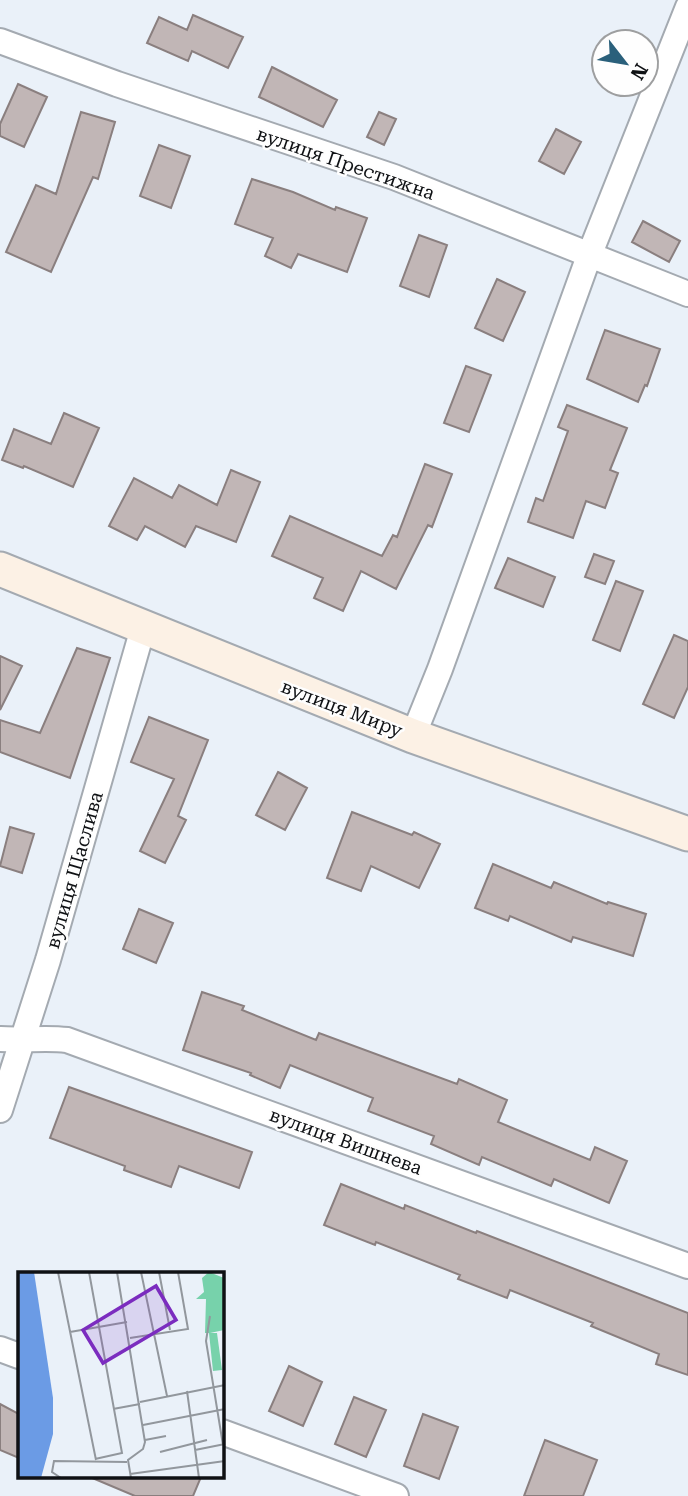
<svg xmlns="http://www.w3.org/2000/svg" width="688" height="1496" font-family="'Roboto Serif',serif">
<rect width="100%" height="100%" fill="#eaf1f9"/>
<path fill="#c1b6b6" stroke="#8a7f7f" stroke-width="2" d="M 193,15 L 243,37 L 228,68 L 192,51 L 188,61 L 147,43 L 159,17 L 187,30 Z
M 272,67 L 337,100 L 323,127 L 259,97 Z
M 18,84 L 47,97 L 24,147 L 0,136 L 0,124 Z
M 81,112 L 115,122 L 98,179 L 93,177 L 51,272 L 6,252 L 36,185 L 56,194 Z
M 379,112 L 396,119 L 384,145 L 367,137 Z
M 556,129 L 581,142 L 564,174 L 539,161 Z
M 159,145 L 190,156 L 171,208 L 140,196 Z
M 252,179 L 293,192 L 335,210 L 336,207 L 367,218 L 347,272 L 298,254 L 291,268 L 265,256 L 273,238 L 235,224 Z
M 643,221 L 680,241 L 669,262 L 632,242 Z
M 419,235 L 447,245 L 429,297 L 400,286 Z
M 497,279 L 525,292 L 503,341 L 475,328 Z
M 605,330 L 660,349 L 647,386 L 645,385 L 638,402 L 587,379 Z
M 466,366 L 491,375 L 469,432 L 444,423 Z
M 567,405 L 627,428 L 610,470 L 618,473 L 605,508 L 586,501 L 573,538 L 528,522 L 536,498 L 543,501 L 568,431 L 558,427 Z
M 64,413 L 99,428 L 73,487 L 24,466 L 23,468 L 2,460 L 14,429 L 51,444 Z
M 425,464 L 452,474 L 432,527 L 428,525 L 396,589 L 361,571 L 343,611 L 314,598 L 323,578 L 272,556 L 290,516 L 382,556 L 393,535 L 397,537 Z
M 231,470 L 260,482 L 236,542 L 196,526 L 185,547 L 145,526 L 137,540 L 109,526 L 134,478 L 172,498 L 179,485 L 217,505 Z
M 594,554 L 614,561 L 605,584 L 585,577 Z
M 508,558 L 555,577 L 543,607 L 495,588 Z
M 616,581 L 643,591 L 620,651 L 593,640 Z
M 674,635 L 688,641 L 688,687 L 674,718 L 643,704 Z
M 77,648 L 110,658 L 70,778 L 0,752 L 0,720 L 40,733 Z
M 0,656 L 22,666 L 0,710 Z
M 149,717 L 208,740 L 178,816 L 186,820 L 165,863 L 140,851 L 174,779 L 131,762 Z
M 278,772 L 307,788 L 285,830 L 256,815 Z
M 352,812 L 412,835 L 414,832 L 440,844 L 419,888 L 371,866 L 361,891 L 327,878 Z
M 10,827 L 34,834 L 22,873 L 0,866 Z
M 493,864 L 551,888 L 554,882 L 607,904 L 608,902 L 646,914 L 633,956 L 573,937 L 571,942 L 510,916 L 508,921 L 475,908 Z
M 139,909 L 173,923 L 156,963 L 123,949 Z
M 202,992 L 244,1006 L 242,1010 L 316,1040 L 319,1033 L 457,1084 L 459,1079 L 507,1100 L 498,1122 L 590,1160 L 595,1147 L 627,1161 L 609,1203 L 554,1179 L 551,1186 L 482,1157 L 479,1165 L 431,1144 L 434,1136 L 368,1111 L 373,1098 L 290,1065 L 280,1088 L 250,1075 L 251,1073 L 183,1050 Z
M 69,1087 L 252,1152 L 239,1188 L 179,1166 L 171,1187 L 124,1170 L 125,1166 L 50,1138 Z
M 341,1184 L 404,1209 L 405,1205 L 476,1233 L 477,1231 L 688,1313 L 688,1375 L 656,1364 L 659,1354 L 591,1326 L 593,1323 L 510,1290 L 507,1298 L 458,1279 L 460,1275 L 376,1242 L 375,1245 L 324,1225 Z
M 289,1366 L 322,1382 L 303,1426 L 269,1411 Z
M 354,1397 L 386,1410 L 366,1457 L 335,1444 Z
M 0,1404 L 19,1414 L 19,1458 L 0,1450 Z
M 423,1414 L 458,1427 L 439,1479 L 404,1466 Z
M 545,1440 L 597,1460 L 583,1496 L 524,1496 Z
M 90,1477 L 201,1477 L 193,1496 L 135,1496 Z"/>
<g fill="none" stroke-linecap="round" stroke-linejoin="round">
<defs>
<path id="street" d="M 0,41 L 117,84 L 394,177 L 688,294
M 413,736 L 440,669 L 589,256 L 688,7
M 0,1039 C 23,1041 44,1037 67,1040 L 688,1266
M 0,1110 L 48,960 L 143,628
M 0,1349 L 19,1356
M 222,1432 L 396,1496"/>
<path id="secondary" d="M 0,569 L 413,736 L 688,834"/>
</defs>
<use href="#street" stroke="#a4aab1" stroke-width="28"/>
<use href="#secondary" stroke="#a4aab1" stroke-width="37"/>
<use href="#street" stroke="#fff" stroke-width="24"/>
<use href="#secondary" stroke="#fcf1e5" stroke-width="33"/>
</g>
<g text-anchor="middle" stroke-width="5" stroke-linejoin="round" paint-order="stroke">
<g font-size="19" fill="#0f1114" stroke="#fefefe">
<text transform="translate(346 163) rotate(19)" y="7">вулиця Престижна</text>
<text transform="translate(342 708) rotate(21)" y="7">вулиця Миру</text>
<text transform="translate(74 870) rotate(-74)" y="7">вулиця Щаслива</text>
<text transform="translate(346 1141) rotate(20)" y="7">вулиця Вишнева</text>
</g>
</g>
<g transform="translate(18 1272)">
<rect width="206" height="206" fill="#eaf1f9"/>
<path d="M 191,0 L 206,6 L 206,58 L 192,61 L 199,61 L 204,98 L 195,99 L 191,61 L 187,61 L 188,27 L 178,27 L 186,20 L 184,6 Z" fill="#77d2ab"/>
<path d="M 0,0 L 16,0 L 35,126 L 35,162 L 23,206 L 0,206 Z" fill="#6b9be5"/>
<path fill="none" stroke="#92979d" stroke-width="2" d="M 40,0 L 78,188M 71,0 L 104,181 L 77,187M 99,0 L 127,170 L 125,177 L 110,188 L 113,206M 123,0 L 149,124M 141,0 L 152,58M 192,44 L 188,69 L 205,173M 52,60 L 109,50M 112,66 L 170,57 L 160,0M 169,119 L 181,206M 122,130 L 207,113M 95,137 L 122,132M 125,153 L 207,137M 127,168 L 148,164M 177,178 L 207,172M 142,180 L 189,168M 112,202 L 207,189M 43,206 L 34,200 L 36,189 L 109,190"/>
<path fill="#7b2cbf" fill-opacity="0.15" stroke="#7b2cbf" stroke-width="3.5" d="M 138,14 L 158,48 L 85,91 L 65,58 Z"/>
<rect width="206" height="206" fill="none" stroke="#0f1114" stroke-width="3.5"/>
</g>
<g transform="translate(625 63) rotate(121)"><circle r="33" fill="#fefefe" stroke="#9e9fa0" stroke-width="2"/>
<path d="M0-5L12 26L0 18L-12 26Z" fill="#2a607b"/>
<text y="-10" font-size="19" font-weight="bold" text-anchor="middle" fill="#0f1114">N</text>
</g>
</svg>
